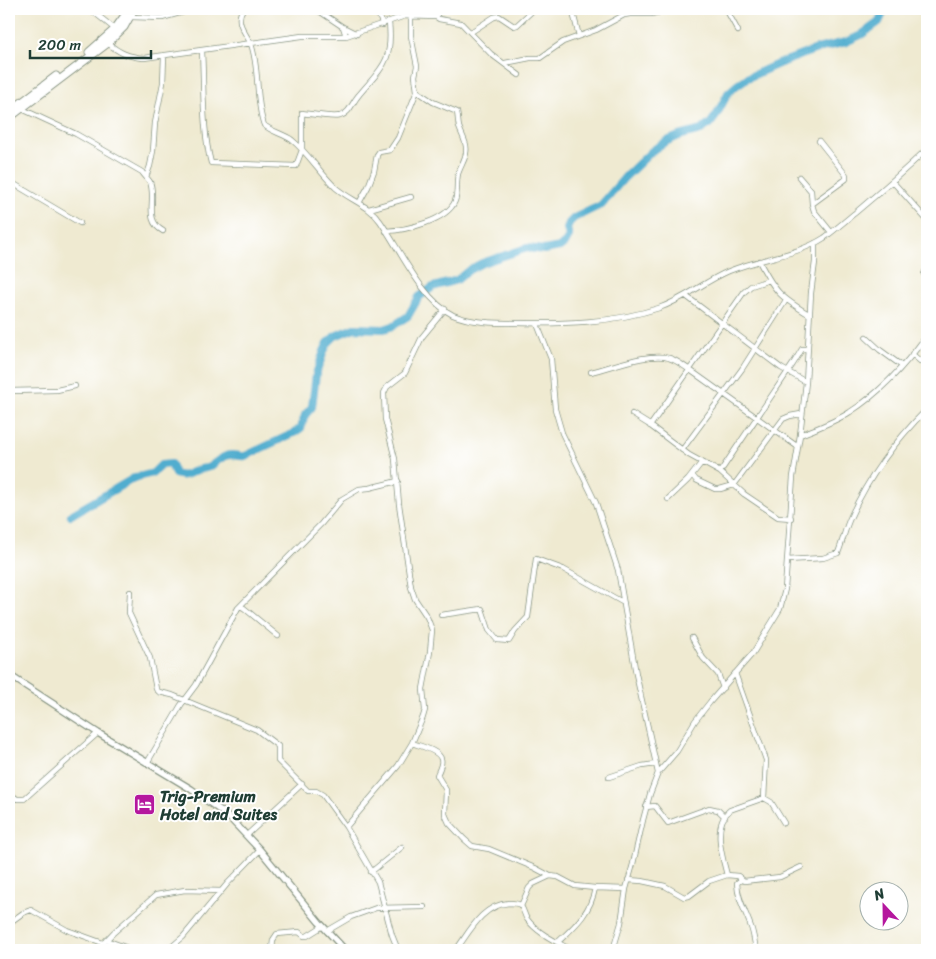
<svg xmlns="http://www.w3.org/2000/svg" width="936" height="959" font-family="Sriracha,sans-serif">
<rect width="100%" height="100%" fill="#fff"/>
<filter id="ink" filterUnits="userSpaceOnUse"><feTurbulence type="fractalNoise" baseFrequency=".02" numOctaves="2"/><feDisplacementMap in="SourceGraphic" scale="10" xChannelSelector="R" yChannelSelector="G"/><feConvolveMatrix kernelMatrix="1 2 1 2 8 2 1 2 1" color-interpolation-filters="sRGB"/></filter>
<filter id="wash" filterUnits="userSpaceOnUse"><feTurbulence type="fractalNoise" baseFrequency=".0096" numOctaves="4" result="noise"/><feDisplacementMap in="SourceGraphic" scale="20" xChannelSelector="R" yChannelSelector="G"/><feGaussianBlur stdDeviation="1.12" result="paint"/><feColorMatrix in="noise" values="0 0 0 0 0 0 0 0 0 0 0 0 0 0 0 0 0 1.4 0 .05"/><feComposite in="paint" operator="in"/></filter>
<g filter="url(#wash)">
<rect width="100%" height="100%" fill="#efead1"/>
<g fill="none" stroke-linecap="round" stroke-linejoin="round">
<path stroke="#51adcf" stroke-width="8" d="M 71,515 L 134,478 L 153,473 L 161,465 L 171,464 L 175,474 C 185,478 188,473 197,470 C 201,468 206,469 209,467 C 215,464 217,459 226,456 C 233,453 238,457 245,456 L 294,433 L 301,428 L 305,415 L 312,407 L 316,374 L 324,351 L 328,343 L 335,336 L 354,328 L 384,329 L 393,326 L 408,316 L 419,297 L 433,287 L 457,280 L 469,270 L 482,263 L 527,248 L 544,250 L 560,247 L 566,242 L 569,236 L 567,229 L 569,223 L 574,218 L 601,205 L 625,177 L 653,150 L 665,142 L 679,136 L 701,130 L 710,124 L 716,116 L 728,93 L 737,85 L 747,78 L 778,64 L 817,49 L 846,42 L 861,35 L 879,22 L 885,9"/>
</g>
</g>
<g filter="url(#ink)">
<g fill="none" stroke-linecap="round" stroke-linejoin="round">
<defs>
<path id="minor" d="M 90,9 L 116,30
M 243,9 C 234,22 246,33 251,44 C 260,69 255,101 264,125 C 272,132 284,134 292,140 C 309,154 320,173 336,188 C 350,200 369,205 380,221 C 399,248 422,300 453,315 C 472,323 496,323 516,323 C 564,324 613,323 659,308 C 685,299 705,281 729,271 C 760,258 796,256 824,238 C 835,230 845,221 855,213 C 880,192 904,171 927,149
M 316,9 L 343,27 L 346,36
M 376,9 L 383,25
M 572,9 L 579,36
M 726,9 L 738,31
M 841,9 L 845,11 L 852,12
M 131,17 L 162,18 L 194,9
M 436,17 L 439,9
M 343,27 L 357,34
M 471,32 L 494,17 L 499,16 L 514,26 L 517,25 L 531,12
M 108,43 C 119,53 129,57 144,58 L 302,36 L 346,36 L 405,16 L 436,17 L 439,19 L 461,23 L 491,54 L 519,75
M 202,51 C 204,86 202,130 211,163 L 296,166 L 302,150 L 302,113 C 311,114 332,118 340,116 C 350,113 352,103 358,96 C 382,67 393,63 389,22
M 505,63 L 530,58 L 540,58 L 563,42 L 596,30 L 624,15 L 630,14 L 651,14 L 673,9
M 22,109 L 76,134 L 142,172 C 144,175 148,179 150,182 C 157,199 143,220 163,231
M 819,141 L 846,175 L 846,179 L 812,204 L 814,211 L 831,232
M 146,177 L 150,166 L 153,151 L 155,123 L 163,83 L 164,56
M 799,177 L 811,191 L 812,204
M 9,181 L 80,223
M 893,182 L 927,220
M 359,203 L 368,187 L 374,171 L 377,155 L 379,152 L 390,150 L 398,138 L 417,91 L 415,76 L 417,66 L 411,36 L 411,16
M 369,209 L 411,197
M 386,231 C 406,230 447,221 455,201 C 458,193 456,183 458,174 C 460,167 465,160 466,153 C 468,144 462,136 459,127 C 458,122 458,117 457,112 L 433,102 L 417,91
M 759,261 C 775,292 780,297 810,315
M 927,268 L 924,274 L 927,277
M 686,296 L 781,368 L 806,382
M 537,324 L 551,359 L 555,409 L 562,433 L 596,503 L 618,570 L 636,674 L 658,773 L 650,794 L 643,820 L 633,864 L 626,889 L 621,923 L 613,950
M 866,337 L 880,350 L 902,366
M 912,354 L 920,361 L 924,362 L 927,359
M 591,372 C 612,367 649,352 669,358 C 677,360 683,366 690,370 L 798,447
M 9,391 L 57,390 L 75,386
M 632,414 L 648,424 L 689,455 L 720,472 L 744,494 L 778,517 L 791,518
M 650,426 L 744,292 L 751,286 L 769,280
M 800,435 C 817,428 835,422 850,412 C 880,393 907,363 927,335
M 682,450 L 742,369 L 786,300
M 720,472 L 793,364 L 802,349 L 808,349
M 692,475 L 696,480 L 715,489 L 720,489 L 734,485 L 783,419 L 790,416 L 801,414
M 668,499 L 688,480 L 702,462
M 787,560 L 823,558 L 838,553 C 843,541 845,528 851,516 C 870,474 895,441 927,409
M 130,592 L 129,613 L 150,658 L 156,689 L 159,692 L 172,695 L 257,730 L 278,746 L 278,761 L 308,791 L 316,791 L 323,795 L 346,827 L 378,882 L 392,935 L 398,950
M 240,606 L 321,524 L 342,499 L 359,489 L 369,488 L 398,481
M 441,615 L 482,609 L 489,630 L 497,640 L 509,641 L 515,631 L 528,617 L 536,559 L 563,569 L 624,603
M 692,638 L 703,658 L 718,674 L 723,688
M 735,673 L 766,760 L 764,798
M 412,743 C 419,746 439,750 441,759 C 443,763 439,770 437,775 L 446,790 L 445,814 L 449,823 L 464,839 L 472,846 L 489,849 L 535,868 L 550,876
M 147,763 L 181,705 L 196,685 L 238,608 L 240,606 L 244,608 L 278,636
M 658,773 L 677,751 L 695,721 L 710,702 L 753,653 L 780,609 L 785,589 L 793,477 L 800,435 L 806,382 L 811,293 L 815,262 L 815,243
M 609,777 L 642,766 L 656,764
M 9,793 L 17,799 L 24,799 L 98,733
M 646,807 L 655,806 L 668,823 L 709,808 L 718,810 L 725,817
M 346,827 L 398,766 L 412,743 L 423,717 L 425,710 L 423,689 L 430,652 L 432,630 L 427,617 L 415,599 L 411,587 L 399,504 L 395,459 L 385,419 L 384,393 L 387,387 L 405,373 L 422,337 L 445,309
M 247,835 L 302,784
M 371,872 L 402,847
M 727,875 C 722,856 712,825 730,810 L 764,798 L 771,802 L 784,823
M 628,880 L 642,881 L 665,886 L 684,897 L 689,896 L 709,881 L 727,875 L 738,876 L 744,881 L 780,877 L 801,867
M 741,880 L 737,883 C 738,902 747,913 752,930 C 754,937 755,944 756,950
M 521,906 L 529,888 L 533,884 L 550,876 L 558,877 L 575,886 L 595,888 L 626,889
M 9,923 L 23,913 L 31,910 L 67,930 L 103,943
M 327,931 L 351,917 L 376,908 L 424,907
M 106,940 L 133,950
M 558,942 C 575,926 591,912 595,888
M 97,950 L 113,933 L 156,895 L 185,890 L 221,891
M 168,950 L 183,937 L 228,883 L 260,850
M 272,950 L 273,940 L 277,934 L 299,932 L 304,936 L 307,936 L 323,926
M 456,950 C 470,931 482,905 509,903 C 513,903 517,903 520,905 C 524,909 524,915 527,919 C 538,934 556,941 571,950"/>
<path id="secondary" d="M 9,675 L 98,733 L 191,789 L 228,816 L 260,850 L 319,922 L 345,950"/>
<path id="primary" d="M 89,52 L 115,29 L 128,11
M 9,112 L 56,76
M 9,118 L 108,43 L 124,27 L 134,9"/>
</defs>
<use href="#minor" stroke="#879482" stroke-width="6"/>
<use href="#secondary" stroke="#879482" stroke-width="8"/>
<use href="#primary" stroke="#879482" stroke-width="9"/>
<use href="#minor" stroke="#fff" stroke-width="4.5"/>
<use href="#secondary" stroke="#fff" stroke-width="5.5"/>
<use href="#primary" stroke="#fff" stroke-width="7"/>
</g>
</g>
<defs>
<symbol id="hotel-square" viewBox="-11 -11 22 22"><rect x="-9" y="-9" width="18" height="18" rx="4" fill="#b5179e" stroke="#fff"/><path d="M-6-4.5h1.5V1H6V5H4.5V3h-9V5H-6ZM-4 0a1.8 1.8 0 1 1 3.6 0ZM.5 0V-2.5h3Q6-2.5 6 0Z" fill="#fff"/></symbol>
</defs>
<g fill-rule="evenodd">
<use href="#hotel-square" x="132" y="792" width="25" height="25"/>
</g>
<g text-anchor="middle" stroke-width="4" stroke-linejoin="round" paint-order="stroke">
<g font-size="16" font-weight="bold" fill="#1f3d34" stroke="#fff" text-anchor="start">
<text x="160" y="802">Trig-Premium<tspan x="160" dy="18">Hotel and Suites</tspan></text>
</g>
</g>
<rect width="936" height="959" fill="none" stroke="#fff" stroke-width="30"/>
<g transform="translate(884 906) rotate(338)"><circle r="24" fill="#ffffff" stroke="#a5b1ae"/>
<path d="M0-4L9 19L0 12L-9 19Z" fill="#b5179e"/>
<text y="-8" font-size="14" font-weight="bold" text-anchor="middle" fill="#1f3d34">N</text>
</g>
<path d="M30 50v8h121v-8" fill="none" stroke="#1f3d34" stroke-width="2.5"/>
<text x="38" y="50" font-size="15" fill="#1f3d34" stroke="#ffffff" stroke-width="4" paint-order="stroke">200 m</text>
</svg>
